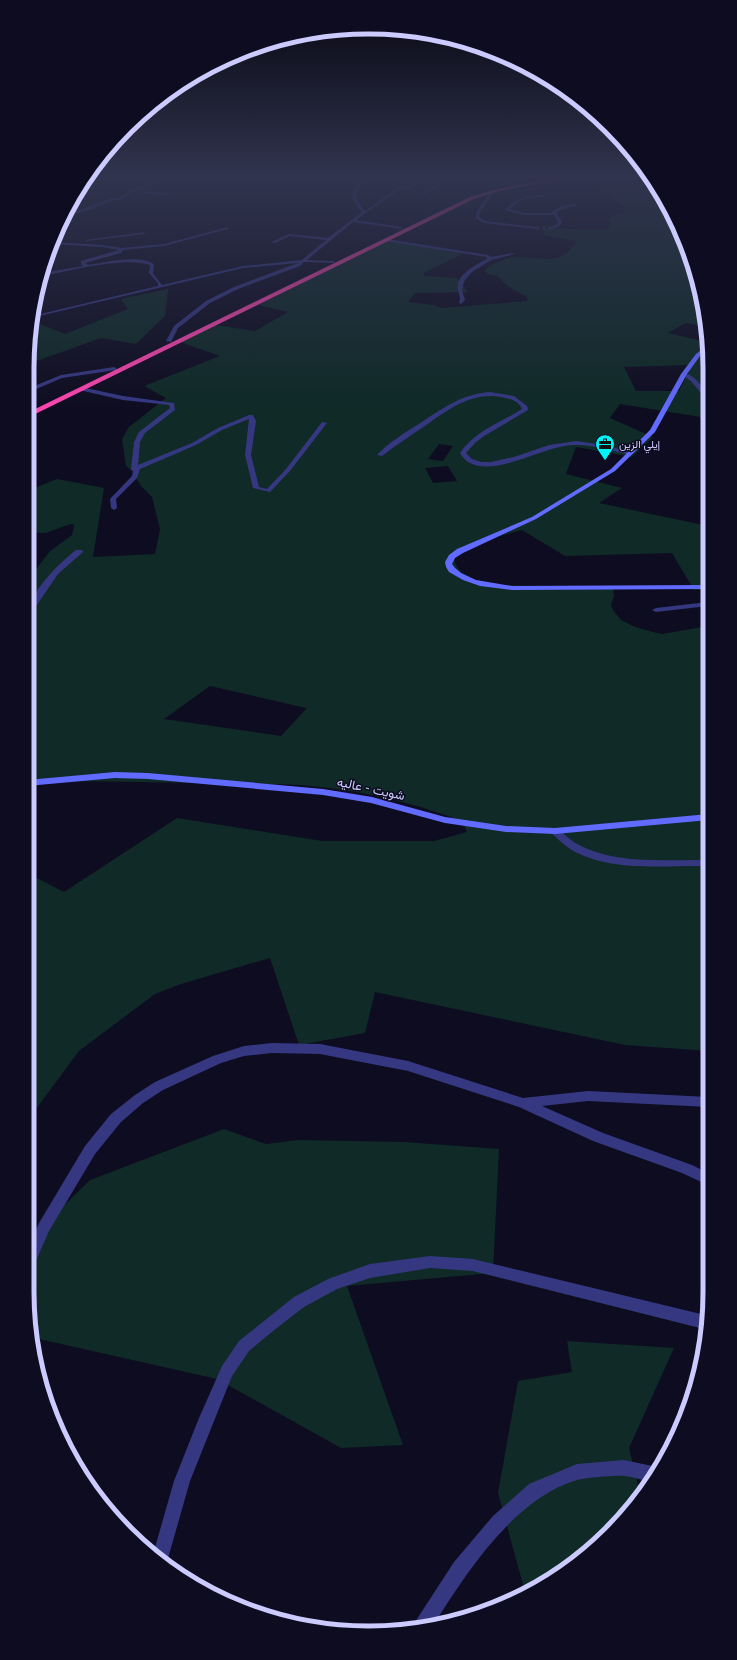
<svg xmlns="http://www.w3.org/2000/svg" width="737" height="1660" font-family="Lato,Vazirmatn,sans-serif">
<rect width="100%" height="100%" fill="#0e0c20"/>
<path fill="#0f2a27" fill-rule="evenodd" d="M 623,178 L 648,178 L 675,218 L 707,327 L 686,323 L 668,333 L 707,342 L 707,418 L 620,404 L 610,418 L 653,437 L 632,457 L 576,447 L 566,474 L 622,488 L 599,503 L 708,526 L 708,589 L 694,590 L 672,553 L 565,556 L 522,530 L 478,542 L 454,557 C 455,578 483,582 499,585 L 613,589 L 614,596 L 611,605 L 613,610 L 621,620 L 635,627 L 653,632 L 662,634 L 708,626 L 709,1051 L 625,1045 L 375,992 L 365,1033 L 299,1045 L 270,958 L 181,984 L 155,994 L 79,1051 L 27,1121 L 27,883 L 31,875 L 64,892 L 177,818 L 323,841 L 434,841 L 467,832 L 462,821 C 409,801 356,789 300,785 C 265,783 229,784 194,783 C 138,782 83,780 27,782 L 27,575 L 37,568 L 50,551 L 72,535 L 74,526 L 73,524 C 60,525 43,540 31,529 L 30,513 L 34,500 L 27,499 L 27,491 L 57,479 L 104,488 L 93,557 L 155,554 L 160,529 L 152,497 L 141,486 L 132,471 L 126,466 L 122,439 L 129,427 L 166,398 L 144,386 L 220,356 L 180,342 L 216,325 L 255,331 L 288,312 L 259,305 L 386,241 L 465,253 L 424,273 L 424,276 L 457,278 L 468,292 L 415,293 L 408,302 L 433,305 L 441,308 L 528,301 L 527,297 L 509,287 L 497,276 L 487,274 L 485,270 C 495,263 504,258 516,257 C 543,256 560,268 577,241 L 544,235 L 543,229 L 550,228 L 601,230 L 607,229 L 611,224 L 608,221 C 611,215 618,213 625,212 L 624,207 L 596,189 L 596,187 L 602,183 ZM 692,365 L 679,391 L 636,391 L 624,367 ZM 439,444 L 453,446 L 443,461 L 428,459 ZM 448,466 L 457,481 L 433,483 L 425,468 ZM 210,686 L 306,708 L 306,709 L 281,736 L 164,719 Z
M 168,289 L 165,316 L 136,344 L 101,338 L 28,364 L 35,322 L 65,334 L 128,309 L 121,299 Z
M 224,1129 L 266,1144 L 298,1140 L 404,1142 L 499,1149 L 493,1273 L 347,1286 L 403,1445 L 341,1448 L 217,1379 L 39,1339 L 37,1351 L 27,1291 L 27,1242 L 90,1180 Z
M 567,1341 L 674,1348 L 629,1448 L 641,1497 L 639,1500 L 594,1548 L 539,1587 L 525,1592 L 498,1493 L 518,1381 L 572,1372 Z"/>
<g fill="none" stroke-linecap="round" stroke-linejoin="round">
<path stroke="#2a2941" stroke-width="4" stroke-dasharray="4 2" stroke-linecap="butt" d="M 536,228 L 550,228"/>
<path fill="#353881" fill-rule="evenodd" d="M 95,178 L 99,178 L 84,187 L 81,186 Z
M 149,178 L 153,178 L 153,185 L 142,189 L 146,192 L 167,193 L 168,195 L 145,194 L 139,190 L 131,193 L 123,199 L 111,201 L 79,213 L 65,214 L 66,212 L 77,211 L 109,199 L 121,197 L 129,191 L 149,184 Z
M 354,178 L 358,178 L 363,181 L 356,195 L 359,203 L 365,211 L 412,178 L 416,178 L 356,220 L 401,227 L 402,229 L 353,222 L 307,260 L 333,261 L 335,263 L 304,262 L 300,266 L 238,289 L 210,303 L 178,328 L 171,342 L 166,341 L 174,326 L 206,301 L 234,287 L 298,263 L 243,268 L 35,317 L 36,315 L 158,286 L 158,283 L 149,273 L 150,265 C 125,256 68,271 42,276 L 43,273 L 83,266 L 81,264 L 81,261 L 119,250 L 103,247 L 52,244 L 53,242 L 103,245 L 121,248 L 164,244 L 228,227 L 228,229 L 164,246 L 123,250 L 121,253 L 85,263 L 88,265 C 105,262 139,254 154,264 L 153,273 L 162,285 L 243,266 L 302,260 L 326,240 L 290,236 L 275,243 L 271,242 L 289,234 L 328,238 L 362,212 C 350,198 349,197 359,181 Z
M 505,178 L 509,178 L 513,186 L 511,186 Z
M 439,179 L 442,185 L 425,194 L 422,193 L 439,184 L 438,181 L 427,182 L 405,190 L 402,189 L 425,180 Z
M 492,190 L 494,191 C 490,200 481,207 479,217 L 485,221 L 536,227 L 537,229 L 484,223 L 476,218 L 477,211 Z
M 544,194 L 545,196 L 520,200 L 510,209 L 524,213 L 552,213 L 553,211 L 562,206 L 576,204 L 576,206 L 564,208 L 556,212 L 562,222 L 558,227 L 550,229 L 548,228 L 556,225 L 558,222 L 554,215 L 524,215 L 505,210 C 515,197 528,196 544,194 Z
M 145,232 L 144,234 L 87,241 L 85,240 Z
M 387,239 L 488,255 L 491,257 L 513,253 L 515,254 L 491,260 L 472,272 L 465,280 L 463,285 L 462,290 L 465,300 L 461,304 L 459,303 L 460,299 C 460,296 458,292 458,289 C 456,274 476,265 487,259 L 487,257 L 385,241 Z
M 114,367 L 116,368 L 116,370 L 62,378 L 27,393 L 27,389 L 61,375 Z
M 682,373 C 692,372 707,389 707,399 L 705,398 L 691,381 L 682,375 Z
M 81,387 L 123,396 L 174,403 L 175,410 L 145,433 L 140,442 L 138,465 L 192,443 L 218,428 L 249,415 L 253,415 L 256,421 L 251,455 L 259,487 L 267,489 L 286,469 L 322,422 L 327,423 L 290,471 L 270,492 L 253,488 L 245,455 L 249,419 L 222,430 L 196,445 L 140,469 L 137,478 L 116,499 L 117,508 L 114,510 L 111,508 L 110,499 L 132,476 L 133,471 L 131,469 L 134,442 L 139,432 L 170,408 L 169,405 L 123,400 L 79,390 L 78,389 Z
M 490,392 L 514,396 L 527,406 L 528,410 L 484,436 L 476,442 L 466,453 L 472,459 L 481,462 L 491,462 L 514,457 L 549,445 L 576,441 L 604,445 L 634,453 L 631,455 C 612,451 592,444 573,445 C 543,446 495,478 468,462 C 465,460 462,456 460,453 C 475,431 500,423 522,409 C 520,403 512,399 505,398 C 474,390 449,409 425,426 C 410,436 396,445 382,456 L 377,455 C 388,443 403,434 417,425 C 441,410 460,394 490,392 Z
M 76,550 L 82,550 L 83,552 L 58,574 L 30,615 L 27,615 C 27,595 60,562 76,550 Z
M 708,602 L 708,606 L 656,612 L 652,610 L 656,608 Z
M 555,828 L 559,829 C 565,835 572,842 581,846 C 620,865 667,859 709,860 L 709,866 C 664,865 610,873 570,849 C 563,844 558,839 551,833 L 550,831 Z
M 272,1043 L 320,1044 L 408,1061 L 523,1098 L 588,1091 L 709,1097 L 709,1107 L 588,1101 L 542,1106 L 603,1133 L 692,1165 L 710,1174 L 710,1186 L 682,1173 L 593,1141 L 519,1107 L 408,1071 L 320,1054 L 272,1053 L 244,1056 L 221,1063 L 163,1090 L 143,1103 L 121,1122 L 95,1154 L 49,1231 L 32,1270 L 27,1271 L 27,1249 L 39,1223 L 85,1146 L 111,1114 L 135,1095 L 155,1082 L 213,1056 L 244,1046 Z
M 430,1256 L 473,1259 L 705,1315 L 704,1329 L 473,1271 L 430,1268 L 370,1278 L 337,1289 L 304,1307 L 273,1331 L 249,1351 L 232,1376 L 190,1481 L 167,1562 L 154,1551 L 174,1481 L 199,1418 L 222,1366 L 239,1341 L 294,1297 L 328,1279 L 370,1264 Z
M 624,1460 L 657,1467 L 649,1481 C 641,1480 633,1477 625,1476 C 616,1475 585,1478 577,1480 C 513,1499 466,1574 432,1627 L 412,1629 L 415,1622 L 454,1562 L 493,1516 L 529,1484 L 577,1464 Z"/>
<path fill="#626bff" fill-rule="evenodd" d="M 707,345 L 707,350 L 700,356 L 687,374 L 655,432 L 615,471 L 536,519 L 463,553 L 455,558 L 452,564 L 455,568 L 461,573 L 476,580 L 512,586 L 708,585 L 708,589 L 512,590 L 480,586 L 463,580 L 449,572 L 446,567 L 445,562 L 449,555 L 457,549 L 532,517 L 611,469 L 650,430 L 681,374 L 696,354 Z
M 115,772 L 148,773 L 323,789 L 372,797 L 445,817 L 506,826 L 555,828 L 709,814 L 709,820 L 555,834 L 506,832 L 445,823 L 371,803 L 323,795 L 148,779 L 115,778 L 27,786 L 27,780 Z"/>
<path fill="#ff46ae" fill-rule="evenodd" d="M 560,178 L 567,178 L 499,191 L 474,199 L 27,418 L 27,413 L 470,197 L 498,189 Z"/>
</g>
<linearGradient id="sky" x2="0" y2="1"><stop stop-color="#080712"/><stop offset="0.43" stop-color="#30344e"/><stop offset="1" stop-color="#30344e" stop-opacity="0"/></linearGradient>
<rect width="737" height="410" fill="url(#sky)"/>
<defs>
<symbol id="office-pin" viewBox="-11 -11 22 30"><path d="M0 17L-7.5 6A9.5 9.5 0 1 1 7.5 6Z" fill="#00f1f6" stroke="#0e0c20"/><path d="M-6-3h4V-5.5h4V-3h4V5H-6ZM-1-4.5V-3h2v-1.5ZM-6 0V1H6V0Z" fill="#111"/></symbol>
</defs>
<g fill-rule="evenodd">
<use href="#office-pin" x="594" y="433" width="22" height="30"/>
</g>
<g text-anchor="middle" stroke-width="3" stroke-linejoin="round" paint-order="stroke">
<g font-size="11" fill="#cccbff" stroke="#0e0c20" text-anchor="start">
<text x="619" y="448">إيلي الزين</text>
</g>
<g font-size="13" fill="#cccbff" stroke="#0e0c20">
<text transform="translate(371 788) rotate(12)" y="5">شويت - عاليه</text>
</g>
</g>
<path d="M0 0H737V1660H0ZM368 34H369A334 334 0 0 1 703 368V1292A334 334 0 0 1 369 1626H368A334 334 0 0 1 34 1292V368A334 334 0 0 1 368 34Z" fill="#0e0c20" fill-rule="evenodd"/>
<path fill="none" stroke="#cccbff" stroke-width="5" d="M368 34H369A334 334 0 0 1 703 368V1292A334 334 0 0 1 369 1626H368A334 334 0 0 1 34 1292V368A334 334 0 0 1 368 34Z"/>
</svg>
